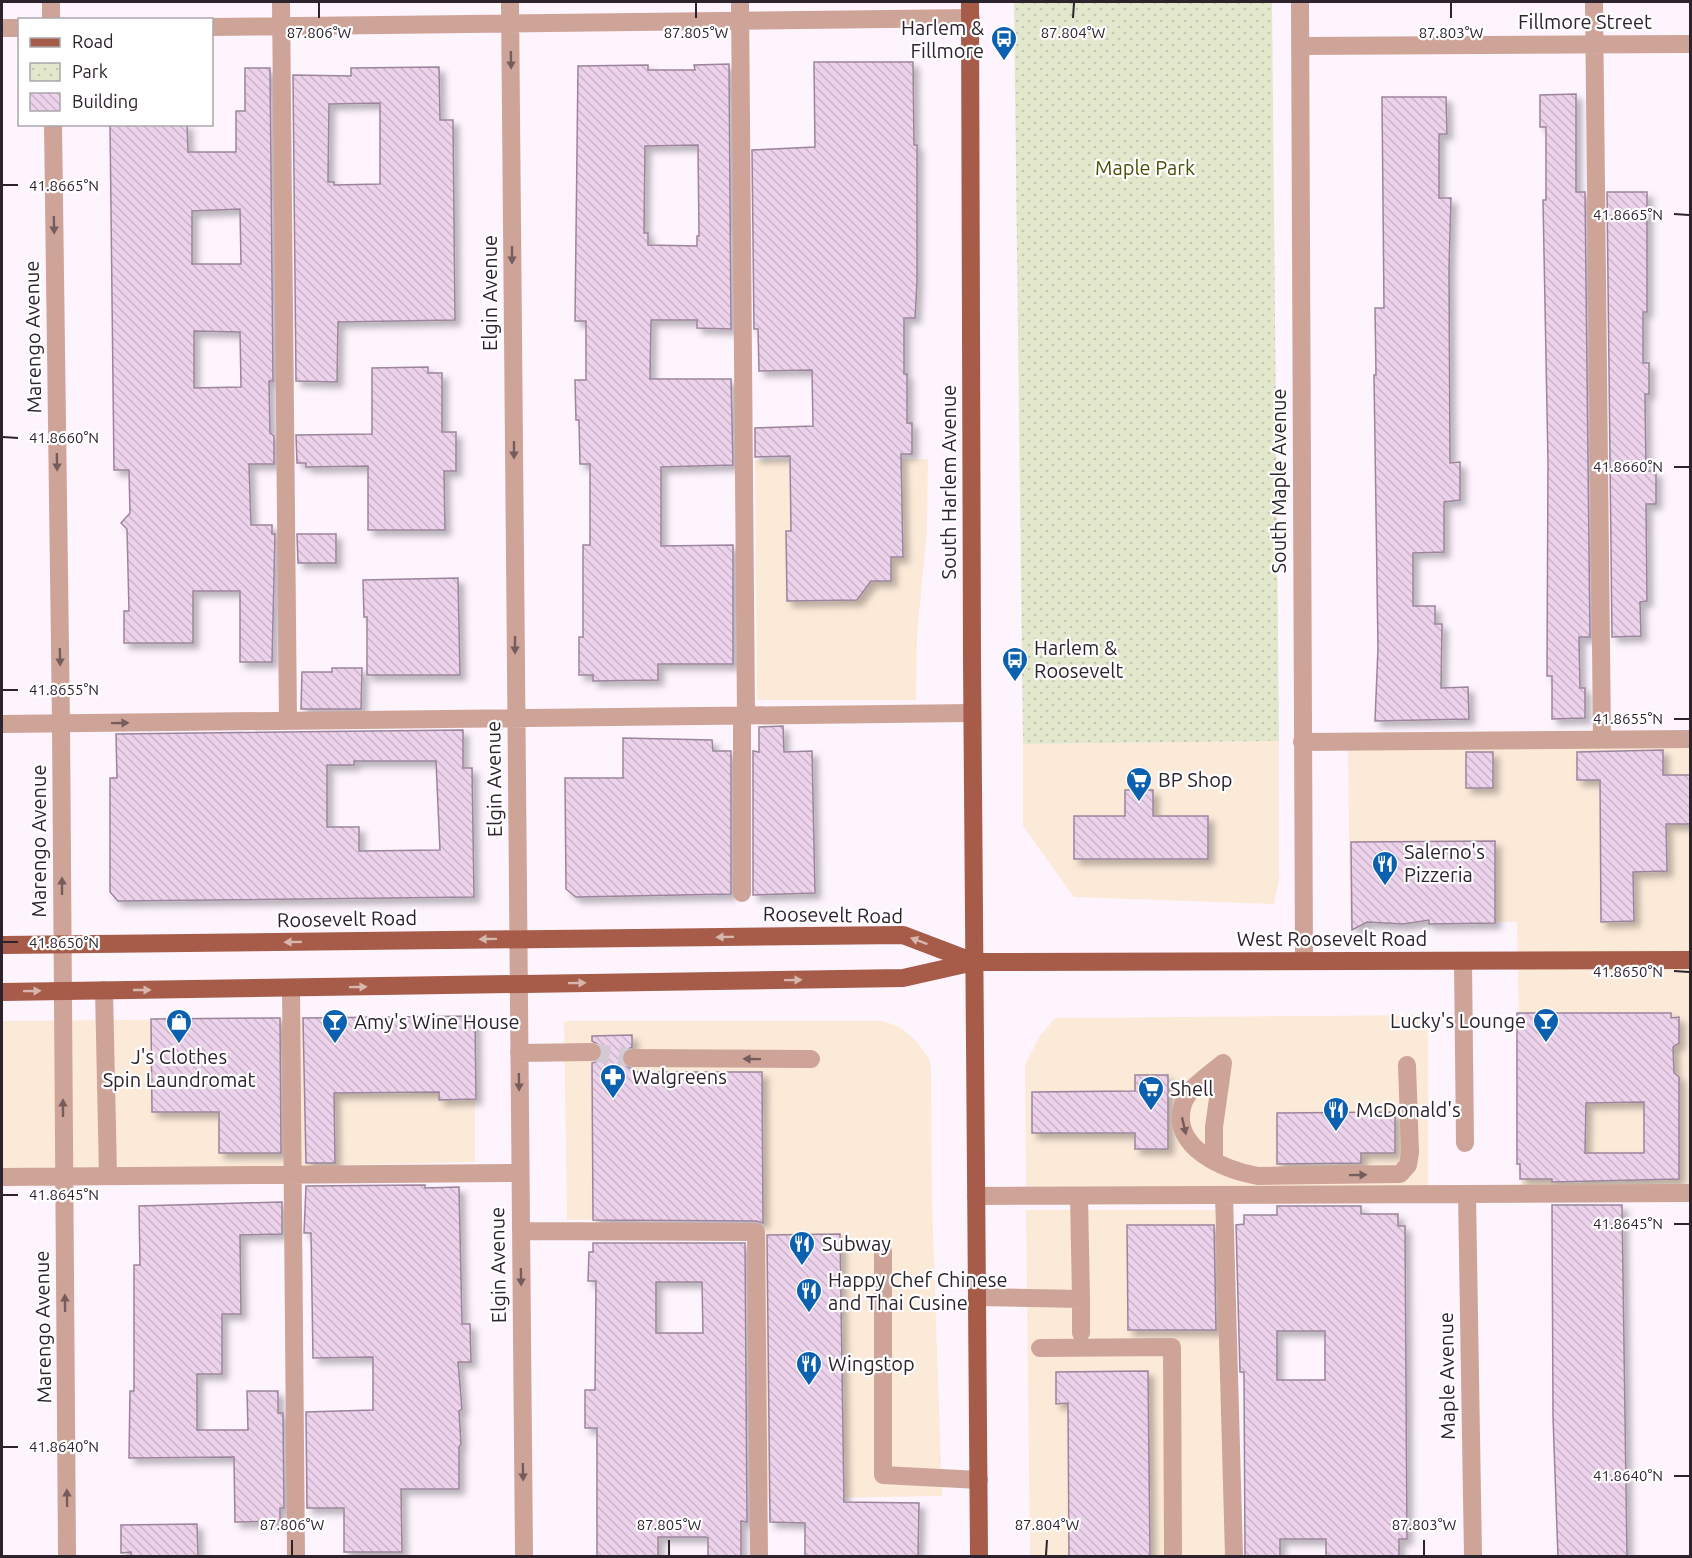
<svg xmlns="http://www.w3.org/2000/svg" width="1692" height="1558" font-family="Ubuntu,sans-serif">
<defs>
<pattern id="park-dots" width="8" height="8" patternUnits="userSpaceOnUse" patternTransform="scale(1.5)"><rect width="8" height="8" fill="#e3e7cc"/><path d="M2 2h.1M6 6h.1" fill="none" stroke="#c3c6b0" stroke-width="1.8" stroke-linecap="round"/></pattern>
<pattern id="building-back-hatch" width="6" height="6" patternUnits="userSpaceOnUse" patternTransform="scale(1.5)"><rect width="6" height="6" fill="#ecd2eb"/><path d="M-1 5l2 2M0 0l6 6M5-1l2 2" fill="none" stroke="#cbb4ca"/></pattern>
<filter id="shadow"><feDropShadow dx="5.5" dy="5.5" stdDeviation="3" flood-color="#0004"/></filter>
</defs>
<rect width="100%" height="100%" fill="#fef4fe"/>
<path fill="#fcead9" d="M 928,459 L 927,531 L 917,635 L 916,700 L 757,700 L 755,460 Z
M 1279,741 L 1279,878 L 1274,904 L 1074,897 L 1023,826 L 1023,744 Z
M 1690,744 L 1690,1187 L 1522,1187 L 1517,922 L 1350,920 L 1348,746 Z
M 1428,1015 L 1428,1187 L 1026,1191 L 1025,1065 L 1039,1037 L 1055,1018 Z
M 475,1017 L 475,1162 L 2,1174 L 2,1021 Z
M 564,1021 L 883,1021 L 900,1027 L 915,1040 L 929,1058 L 931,1068 L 932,1202 L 942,1496 L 765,1499 L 763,1218 L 567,1220 Z
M 1026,1210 L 1215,1210 L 1229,1556 L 1030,1556 Z"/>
<path fill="url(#park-dots)" d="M 1014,2 L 1272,2 L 1279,741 L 1023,744 Z"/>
<path fill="url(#building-back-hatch)" stroke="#9c859c" stroke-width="1.5" fill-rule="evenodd" filter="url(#shadow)" d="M 814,62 L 913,62 L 914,145 L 917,145 L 917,282 L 915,318 L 904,318 L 904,374 L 907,374 L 907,423 L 912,423 L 912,454 L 901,454 L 903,557 L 891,557 L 891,581 L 871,581 L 857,600 L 787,601 L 786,531 L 791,531 L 790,456 L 755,457 L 755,428 L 813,426 L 812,370 L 759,371 L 758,329 L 754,329 L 752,150 L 815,147 Z
M 729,64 L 731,329 L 697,328 L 697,320 L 651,320 L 650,379 L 731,379 L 733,465 L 661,467 L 661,546 L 733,545 L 733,664 L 658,664 L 658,680 L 593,681 L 593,675 L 579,675 L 579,637 L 583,637 L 583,545 L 590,545 L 590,464 L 580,464 L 579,420 L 576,420 L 575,380 L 586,380 L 586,321 L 575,321 L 578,66 L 648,65 L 648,70 L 695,70 L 694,65 ZM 698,145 L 699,236 L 697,236 L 697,246 L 648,245 L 648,233 L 644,233 L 645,146 Z
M 439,67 L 440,120 L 453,120 L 455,320 L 338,322 L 337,382 L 296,381 L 293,75 L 351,76 L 351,68 ZM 380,103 L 380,184 L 334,185 L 334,182 L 328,182 L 329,104 Z
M 245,68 L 270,68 L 273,381 L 269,381 L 270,433 L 274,436 L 274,464 L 249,464 L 251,525 L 272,525 L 272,534 L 275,534 L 272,662 L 240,662 L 240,591 L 193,591 L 193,643 L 124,643 L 124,611 L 129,611 L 127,529 L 121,523 L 130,513 L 129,470 L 114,470 L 110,124 L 187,124 L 188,152 L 236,152 L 236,111 L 245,111 ZM 240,209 L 241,264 L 192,264 L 192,211 ZM 194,331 L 240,332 L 241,387 L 194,388 Z
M 1576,94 L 1576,192 L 1585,192 L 1590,637 L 1579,637 L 1580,688 L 1585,688 L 1585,718 L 1552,719 L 1552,676 L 1547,676 L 1548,462 L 1543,200 L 1546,200 L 1546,127 L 1540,127 L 1540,95 Z
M 1382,97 L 1446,97 L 1447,134 L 1439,134 L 1439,198 L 1451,198 L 1449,268 L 1450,463 L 1460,462 L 1460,500 L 1444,502 L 1444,552 L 1413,553 L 1413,606 L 1435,606 L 1435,624 L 1442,624 L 1441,688 L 1468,687 L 1469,719 L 1375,721 L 1378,648 L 1374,375 L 1376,375 L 1375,308 L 1384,308 Z
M 1607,192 L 1647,192 L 1647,312 L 1643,312 L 1643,363 L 1649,363 L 1649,394 L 1645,394 L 1646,471 L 1656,471 L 1656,504 L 1646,504 L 1647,601 L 1640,602 L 1641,636 L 1612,637 Z
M 428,367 L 428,373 L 442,373 L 442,432 L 456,432 L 456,471 L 444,471 L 445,530 L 368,530 L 368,466 L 306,467 L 306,463 L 297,463 L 296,435 L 372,434 L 372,368 Z
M 297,534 L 336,534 L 336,563 L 298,563 Z
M 458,578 L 460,675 L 367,675 L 367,617 L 364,617 L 363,580 Z
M 332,668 L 362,668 L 361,709 L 301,709 L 302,672 L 332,672 Z
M 783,726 L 784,752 L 812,751 L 815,893 L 753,895 L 753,751 L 759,752 L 759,727 Z
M 463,730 L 463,768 L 472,768 L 474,897 L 118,901 L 110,892 L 110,778 L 117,778 L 116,734 ZM 354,761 L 436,761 L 440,850 L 359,851 L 359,827 L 327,827 L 327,765 L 354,765 Z
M 623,738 L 712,740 L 713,751 L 731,751 L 731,894 L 576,897 L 566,889 L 565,778 L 623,778 Z
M 1663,750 L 1663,775 L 1690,775 L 1690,824 L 1666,824 L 1667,871 L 1633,872 L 1634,921 L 1601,922 L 1600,780 L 1577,780 L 1577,752 Z
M 1466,752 L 1493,752 L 1493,788 L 1466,788 Z
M 1125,790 L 1153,790 L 1153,816 L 1208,816 L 1208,859 L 1074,859 L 1074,816 L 1125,816 Z
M 1495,841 L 1495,923 L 1429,924 L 1429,920 L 1403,924 L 1367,922 L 1352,930 L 1351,842 Z
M 1517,1013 L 1671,1013 L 1671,1018 L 1679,1017 L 1679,1043 L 1673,1047 L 1674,1073 L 1679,1077 L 1679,1179 L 1552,1182 L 1552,1179 L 1520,1179 L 1520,1164 L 1517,1164 ZM 1644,1102 L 1644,1153 L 1585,1153 L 1586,1103 Z
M 475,1016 L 476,1099 L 439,1100 L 439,1092 L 334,1093 L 335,1163 L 306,1163 L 303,1018 Z
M 274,1018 L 280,1018 L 281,1153 L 219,1153 L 219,1112 L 152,1112 L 151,1019 Z
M 632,1035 L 632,1047 L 623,1052 L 621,1059 L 623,1064 L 632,1069 L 632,1072 L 762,1072 L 763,1223 L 756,1221 L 593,1220 L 592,1063 L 598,1061 L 603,1052 L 601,1046 L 592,1041 L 592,1036 Z
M 1135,1075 L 1168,1075 L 1168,1149 L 1135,1149 L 1135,1133 L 1032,1133 L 1032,1092 L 1135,1091 Z
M 1395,1112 L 1395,1153 L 1361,1153 L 1361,1163 L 1277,1164 L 1277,1113 Z
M 425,1185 L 425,1188 L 459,1187 L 462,1324 L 470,1324 L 471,1362 L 458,1362 L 462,1409 L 459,1411 L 461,1444 L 459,1447 L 459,1489 L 401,1489 L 402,1552 L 344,1552 L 344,1508 L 307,1508 L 306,1412 L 373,1410 L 373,1357 L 313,1358 L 311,1233 L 304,1233 L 306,1186 Z
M 282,1202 L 282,1234 L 240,1235 L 241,1314 L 222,1314 L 222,1374 L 197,1374 L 197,1430 L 248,1430 L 247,1391 L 278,1391 L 278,1413 L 283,1413 L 284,1508 L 280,1508 L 280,1521 L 235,1522 L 234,1457 L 129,1458 L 130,1391 L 134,1391 L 134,1265 L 140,1265 L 139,1206 Z
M 1552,1205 L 1622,1205 L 1627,1557 L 1558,1557 L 1553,1417 Z
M 1277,1206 L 1361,1206 L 1361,1214 L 1398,1214 L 1398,1226 L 1405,1226 L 1407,1539 L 1399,1539 L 1399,1557 L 1326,1557 L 1326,1539 L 1280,1539 L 1280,1557 L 1245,1557 L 1244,1372 L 1240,1372 L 1236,1225 L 1244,1224 L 1244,1215 L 1277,1215 ZM 1277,1331 L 1325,1331 L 1325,1380 L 1277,1380 Z
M 1127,1225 L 1214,1225 L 1216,1330 L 1128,1330 Z
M 840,1234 L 844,1502 L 919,1503 L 918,1557 L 805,1557 L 805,1523 L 770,1522 L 767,1235 Z
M 593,1243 L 745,1243 L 747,1522 L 741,1521 L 741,1557 L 708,1557 L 708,1538 L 706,1537 L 658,1537 L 658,1557 L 597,1557 L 597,1428 L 585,1428 L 585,1390 L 595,1390 L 596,1281 L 588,1281 L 589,1252 L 593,1252 ZM 656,1282 L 702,1282 L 703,1333 L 656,1333 Z
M 1148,1371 L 1150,1557 L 1069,1557 L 1068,1403 L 1056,1404 L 1056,1372 Z
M 197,1524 L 198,1557 L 131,1557 L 131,1552 L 121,1553 L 121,1525 Z"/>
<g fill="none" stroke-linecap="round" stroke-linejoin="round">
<path stroke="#d4cad4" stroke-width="18" stroke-dasharray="18 9" stroke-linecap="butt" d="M 592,1052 L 632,1058"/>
<path stroke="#cfa498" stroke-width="18" d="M 51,2 L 51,20
M 281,2 L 288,721
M 510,2 L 524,1556
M 740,2 L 746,715
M 1300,2 L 1304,961
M 1594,2 L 1602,739
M 212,27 L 971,18
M 2,28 L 20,28
M 1300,46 L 1690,44
M 53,124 L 61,723 L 67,1556
M 742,715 L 742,893
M 2,724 L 972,713
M 1302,742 L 1690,739
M 1463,961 L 1465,1143
M 291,988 L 296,1556
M 104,990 L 108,1176
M 519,1053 L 592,1052
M 632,1058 L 811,1059
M 1223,1063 C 1210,1074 1188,1088 1183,1104 C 1169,1148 1225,1170 1258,1176 L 1400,1174 L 1408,1165 L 1410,1152 L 1407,1065
M 1214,1160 L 1214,1127 L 1223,1063
M 2,1177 L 520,1173
M 1467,1194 L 1473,1556
M 1224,1195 L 1234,1556
M 976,1196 L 1690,1193
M 521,1231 L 756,1232 L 759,1556
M 883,1252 L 883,1475 L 979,1480
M 978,1297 L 1081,1299 L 1079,1196
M 1081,1299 L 1081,1333
M 1040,1348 L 1172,1347 L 1173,1556"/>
<path stroke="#a65c49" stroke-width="18" d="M 970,2 L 972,659 L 979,1556
M 2,945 L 903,935 L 974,962
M 2,992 L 903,978 L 974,962 L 1690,960"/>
</g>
<defs><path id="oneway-solid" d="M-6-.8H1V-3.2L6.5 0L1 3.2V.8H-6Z" transform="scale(1.5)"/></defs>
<g fill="#765d5d">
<use href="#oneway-solid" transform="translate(511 60) rotate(89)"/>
<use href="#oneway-solid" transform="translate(54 225) rotate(89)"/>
<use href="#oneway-solid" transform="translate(512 255) rotate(90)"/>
<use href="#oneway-solid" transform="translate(514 450) rotate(90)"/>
<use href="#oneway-solid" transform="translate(57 462) rotate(89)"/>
<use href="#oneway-solid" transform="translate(515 645) rotate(90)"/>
<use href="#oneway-solid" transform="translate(60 657) rotate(89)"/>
<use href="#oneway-solid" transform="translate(120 723) rotate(-1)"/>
<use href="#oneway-solid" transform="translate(62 886) rotate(-90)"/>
<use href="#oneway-solid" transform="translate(752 1059) rotate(-179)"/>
<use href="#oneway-solid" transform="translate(519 1082) rotate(89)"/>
<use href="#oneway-solid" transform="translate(63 1108) rotate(-90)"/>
<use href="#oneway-solid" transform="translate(1184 1126) rotate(77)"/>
<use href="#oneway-solid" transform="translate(1358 1175) rotate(-1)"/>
<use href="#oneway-solid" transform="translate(521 1277) rotate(89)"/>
<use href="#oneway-solid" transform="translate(65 1303) rotate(-91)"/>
<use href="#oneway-solid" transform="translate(523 1472) rotate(89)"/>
<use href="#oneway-solid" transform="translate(67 1498) rotate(-91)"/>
</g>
<g fill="#d7b6ad">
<use href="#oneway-solid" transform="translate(725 937) rotate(179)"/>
<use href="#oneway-solid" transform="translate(488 939) rotate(179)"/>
<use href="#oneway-solid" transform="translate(919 941) rotate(-159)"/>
<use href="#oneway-solid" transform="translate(293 942) rotate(179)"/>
<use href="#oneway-solid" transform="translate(793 980) rotate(-1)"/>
<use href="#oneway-solid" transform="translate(577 983) rotate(-1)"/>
<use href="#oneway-solid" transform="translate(358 987) rotate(-1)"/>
<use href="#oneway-solid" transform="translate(142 990)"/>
<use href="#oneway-solid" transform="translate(32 991) rotate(-1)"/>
</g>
<path fill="none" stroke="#2d232d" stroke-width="2" d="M 319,18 L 319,3M 696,18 L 696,3M 1073,18 L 1074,3M 1451,18 L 1451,3M 3,185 L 18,185M 1674,214 L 1689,215M 3,437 L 18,438M 1674,467 L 1689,467M 3,690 L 18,690M 1674,719 L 1689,719M 3,942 L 18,942M 1674,971 L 1689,972M 3,1195 L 18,1195M 1674,1224 L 1689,1224M 3,1447 L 18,1447M 1674,1476 L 1689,1476M 292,1555 L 292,1540M 669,1555 L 669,1540M 1046,1555 L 1047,1540M 1424,1555 L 1424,1540"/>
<defs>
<symbol id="bus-pin" viewBox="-11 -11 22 30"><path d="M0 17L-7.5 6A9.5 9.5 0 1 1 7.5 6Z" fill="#0b61af" stroke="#fff"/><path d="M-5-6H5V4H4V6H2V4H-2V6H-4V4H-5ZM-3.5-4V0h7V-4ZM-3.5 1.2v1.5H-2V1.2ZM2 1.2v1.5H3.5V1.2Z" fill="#fff"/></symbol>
<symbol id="supermarket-pin" viewBox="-11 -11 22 30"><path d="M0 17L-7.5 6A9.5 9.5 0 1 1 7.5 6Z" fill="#0b61af" stroke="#fff"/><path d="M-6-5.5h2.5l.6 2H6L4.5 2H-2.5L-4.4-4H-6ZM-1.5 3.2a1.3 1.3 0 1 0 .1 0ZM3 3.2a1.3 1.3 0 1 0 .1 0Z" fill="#fff"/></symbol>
<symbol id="restaurant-pin" viewBox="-11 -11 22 30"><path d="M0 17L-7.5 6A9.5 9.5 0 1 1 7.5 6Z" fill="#0b61af" stroke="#fff"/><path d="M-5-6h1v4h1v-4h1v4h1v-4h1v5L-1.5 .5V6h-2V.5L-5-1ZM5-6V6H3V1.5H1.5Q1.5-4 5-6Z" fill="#fff"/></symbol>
<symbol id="bar-pin" viewBox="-11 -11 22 30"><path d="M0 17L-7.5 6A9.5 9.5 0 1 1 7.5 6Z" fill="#0b61af" stroke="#fff"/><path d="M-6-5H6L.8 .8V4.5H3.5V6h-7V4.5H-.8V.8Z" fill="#fff"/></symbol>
<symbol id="shop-pin" viewBox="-11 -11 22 30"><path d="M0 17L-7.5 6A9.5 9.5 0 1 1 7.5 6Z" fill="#0b61af" stroke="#fff"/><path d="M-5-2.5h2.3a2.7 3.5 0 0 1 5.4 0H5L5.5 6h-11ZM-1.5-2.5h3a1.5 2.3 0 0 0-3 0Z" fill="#fff"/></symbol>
<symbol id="pharmacy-pin" viewBox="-11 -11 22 30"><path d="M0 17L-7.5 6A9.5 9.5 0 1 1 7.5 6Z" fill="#0b61af" stroke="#fff"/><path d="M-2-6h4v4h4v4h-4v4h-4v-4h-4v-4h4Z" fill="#fff"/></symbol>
</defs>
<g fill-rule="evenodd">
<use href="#bus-pin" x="989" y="24" width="30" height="40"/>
<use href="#bus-pin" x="1000" y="645" width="30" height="40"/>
<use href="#supermarket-pin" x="1124" y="765" width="30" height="40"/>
<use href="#restaurant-pin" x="1370" y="849" width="30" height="40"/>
<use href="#bar-pin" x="1531" y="1006" width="30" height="40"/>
<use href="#shop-pin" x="164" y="1007" width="30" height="40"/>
<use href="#bar-pin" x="320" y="1007" width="30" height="40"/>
<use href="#pharmacy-pin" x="598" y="1062" width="30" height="40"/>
<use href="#supermarket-pin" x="1136" y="1074" width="30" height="40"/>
<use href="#restaurant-pin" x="1321" y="1095" width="30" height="40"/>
<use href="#restaurant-pin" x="787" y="1229" width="30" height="40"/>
<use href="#restaurant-pin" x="794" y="1276" width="30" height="40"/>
<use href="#restaurant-pin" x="794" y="1349" width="30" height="40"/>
</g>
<g text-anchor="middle" stroke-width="4.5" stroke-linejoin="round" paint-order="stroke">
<g font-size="20" fill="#2d232d" stroke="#fff">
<text x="1585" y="29">Fillmore Street</text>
<text transform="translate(490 293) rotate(-90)" y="7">Elgin Avenue</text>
<text transform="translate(33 337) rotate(-91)" y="7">Marengo Avenue</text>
<text transform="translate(1279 481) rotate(-90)" y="7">South Maple Avenue</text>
<text transform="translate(949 482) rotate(-90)" y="7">South Harlem Avenue</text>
<text transform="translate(494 779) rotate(-91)" y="7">Elgin Avenue</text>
<text transform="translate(39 841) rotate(-90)" y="7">Marengo Avenue</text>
<text transform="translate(833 915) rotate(1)" y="7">Roosevelt Road</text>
<text transform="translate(347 919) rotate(-1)" y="7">Roosevelt Road</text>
<text x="1332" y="946">West Roosevelt Road</text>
<text transform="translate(498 1265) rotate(-91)" y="7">Elgin Avenue</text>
<text transform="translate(43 1327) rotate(-91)" y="7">Marengo Avenue</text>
<text transform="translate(1447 1376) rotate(-91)" y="7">Maple Avenue</text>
</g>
<g font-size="20" fill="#2d232d" stroke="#fff" text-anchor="start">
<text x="984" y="35" text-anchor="end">Harlem &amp;<tspan x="984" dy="23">Fillmore</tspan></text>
<text x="1034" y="655">Harlem &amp;<tspan x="1034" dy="23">Roosevelt</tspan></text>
<text x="1158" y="787">BP Shop</text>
<text x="1404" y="859">Salerno's<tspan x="1404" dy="23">Pizzeria</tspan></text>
<text x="1526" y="1028" text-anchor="end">Lucky's Lounge</text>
<text x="354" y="1029">Amy's Wine House</text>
<text x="179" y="1064" text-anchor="middle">J's Clothes<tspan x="179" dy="23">Spin Laundromat</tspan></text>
<text x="632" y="1084">Walgreens</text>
<text x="1170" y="1096">Shell</text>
<text x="1356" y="1117">McDonald's</text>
<text x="822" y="1251">Subway</text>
<text x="828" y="1287">Happy Chef Chinese<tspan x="828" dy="23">and Thai Cusine</tspan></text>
<text x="828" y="1371">Wingstop</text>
</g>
<g font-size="20" fill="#4a5007" stroke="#fff">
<text x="1145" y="175">Maple Park</text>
</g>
</g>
<g font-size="15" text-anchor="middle" fill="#2d232d" stroke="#fff" stroke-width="4.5" stroke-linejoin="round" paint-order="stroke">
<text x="319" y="38">87.806°W</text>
<text x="696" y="38">87.805°W</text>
<text x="1073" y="38">87.804°W</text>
<text x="1451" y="38">87.803°W</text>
<text x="64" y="191">41.8665°N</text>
<text x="1628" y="220">41.8665°N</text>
<text x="64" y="443">41.8660°N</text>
<text x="1628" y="472">41.8660°N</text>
<text x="64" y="695">41.8655°N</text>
<text x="1628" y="724">41.8655°N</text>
<text x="64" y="948">41.8650°N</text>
<text x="1628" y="977">41.8650°N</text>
<text x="64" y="1200">41.8645°N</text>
<text x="1628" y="1229">41.8645°N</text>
<text x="64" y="1452">41.8640°N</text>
<text x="1628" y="1481">41.8640°N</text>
<text x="292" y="1530">87.806°W</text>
<text x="669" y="1530">87.805°W</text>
<text x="1047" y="1530">87.804°W</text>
<text x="1424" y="1530">87.803°W</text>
</g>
<rect width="1692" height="1558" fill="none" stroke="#2d232d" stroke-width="6"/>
<rect x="18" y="18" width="195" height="108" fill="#ffffff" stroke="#aba7ab" stroke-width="1.5"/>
<rect x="30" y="38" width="30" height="9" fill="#a65c49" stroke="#aba7ab" stroke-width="1.5"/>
<text x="72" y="48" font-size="18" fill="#2d232d">Road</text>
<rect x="30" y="63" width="30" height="18" fill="url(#park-dots)" stroke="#aba7ab" stroke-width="1.5"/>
<text x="72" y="78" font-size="18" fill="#2d232d">Park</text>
<rect x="30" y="93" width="30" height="18" fill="url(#building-back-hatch)" stroke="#aba7ab" stroke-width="1.5"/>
<text x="72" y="108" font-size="18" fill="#2d232d">Building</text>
</svg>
